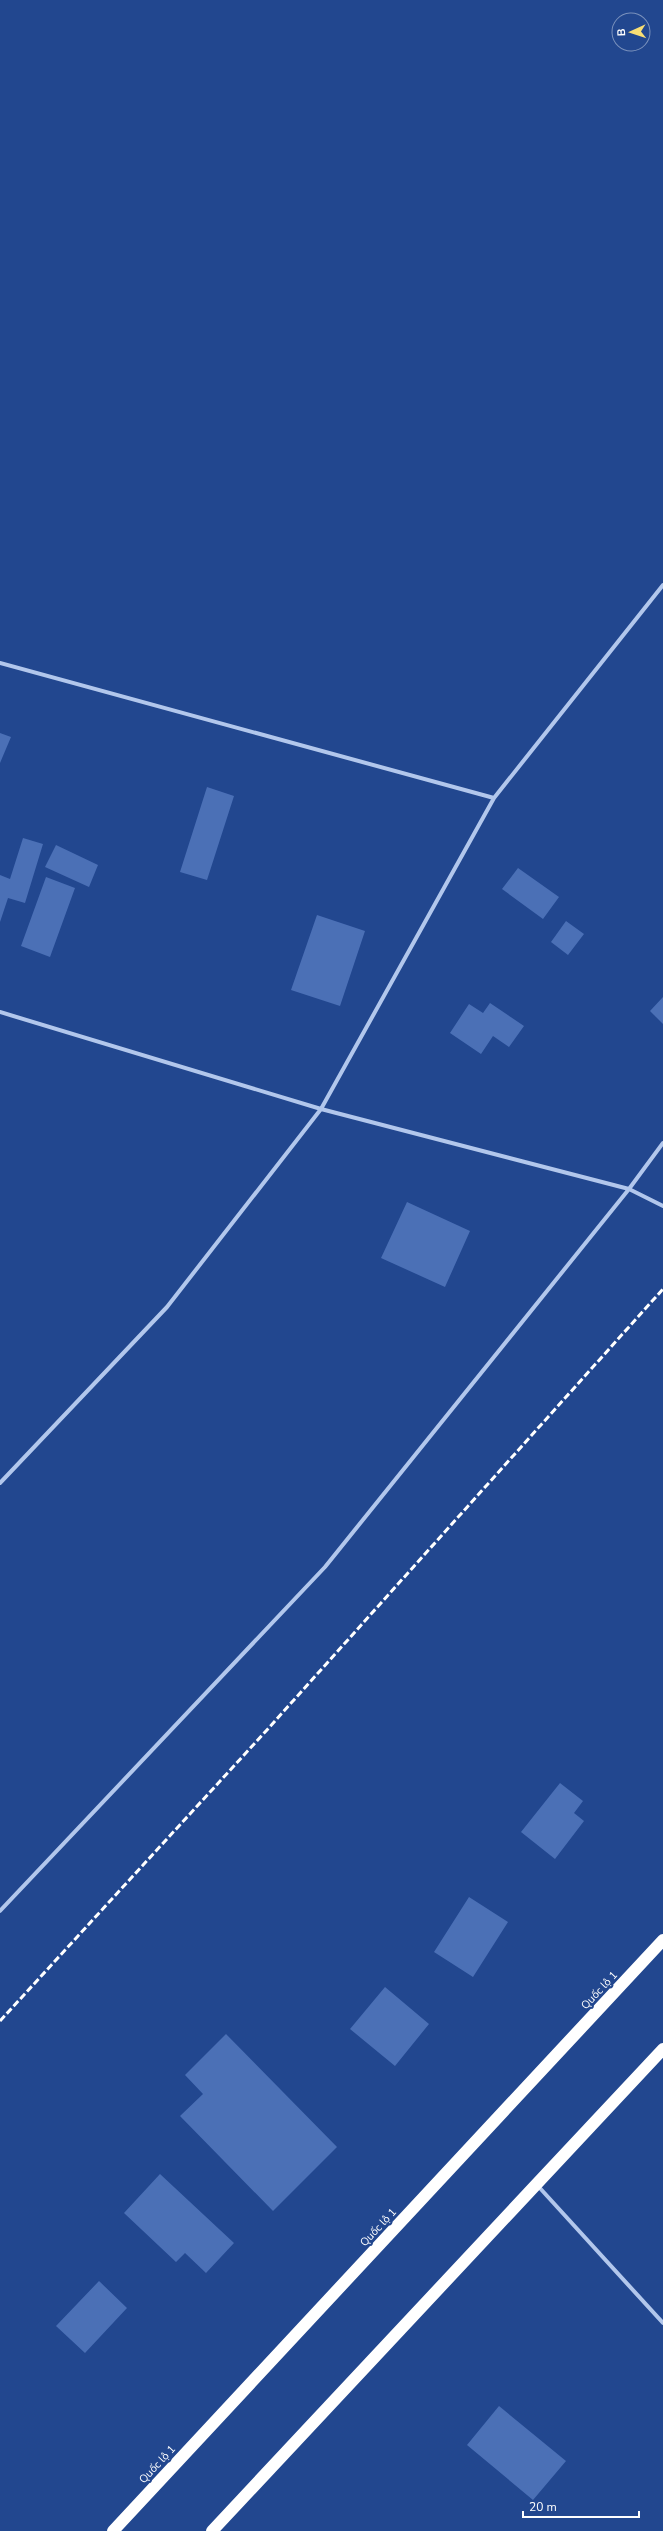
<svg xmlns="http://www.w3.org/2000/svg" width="663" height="2531" font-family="'Nunito Sans',sans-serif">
<rect width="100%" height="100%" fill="#22478f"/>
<path fill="#4b70b6" d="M 0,733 L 11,737 L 0,763 Z
M 207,787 L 234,796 L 207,880 L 180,872 Z
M 23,838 L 43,844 L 25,903 L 8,898 L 0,922 L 0,875 L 10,879 Z
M 56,845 L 98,865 L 89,887 L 45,867 Z
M 518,868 L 559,897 L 543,919 L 502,889 Z
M 46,877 L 75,888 L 50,957 L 21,946 Z
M 317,915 L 365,931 L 340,1006 L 291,990 Z
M 566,921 L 584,934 L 568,955 L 551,942 Z
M 663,997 L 663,1024 L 650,1011 Z
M 490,1003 L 524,1026 L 509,1047 L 493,1036 L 481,1054 L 450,1033 L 469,1004 L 483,1013 Z
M 407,1202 L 470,1231 L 445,1287 L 381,1258 Z
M 560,1783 L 583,1801 L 574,1813 L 584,1821 L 555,1859 L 521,1832 Z
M 469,1897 L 508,1922 L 473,1977 L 434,1952 Z
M 385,1987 L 429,2024 L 395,2066 L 350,2029 Z
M 226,2034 L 337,2147 L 273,2211 L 180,2116 L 203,2094 L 185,2075 Z
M 160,2174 L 234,2243 L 206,2273 L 185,2253 L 176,2262 L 124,2213 Z
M 99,2281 L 127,2308 L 85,2353 L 56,2326 Z
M 499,2406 L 566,2461 L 533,2500 L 467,2445 Z"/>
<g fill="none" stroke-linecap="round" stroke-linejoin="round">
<path stroke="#b2c7ec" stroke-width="4" d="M 0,663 L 494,798
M 0,1012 L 321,1109 L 629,1189 L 663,1206
M 0,1483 L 167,1307 L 321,1109 L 494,798 L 663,585
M 0,1911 L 325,1567 L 629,1189 L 663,1143
M 538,2186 L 663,2323"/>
<path stroke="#fff" stroke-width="12" d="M 113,2531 L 663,1940
M 212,2531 L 663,2049"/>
<path stroke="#fff" stroke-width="3" stroke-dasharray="7 3" stroke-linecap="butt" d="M 0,2021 L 266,1731 L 663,1289"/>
</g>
<g text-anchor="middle" stroke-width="4" stroke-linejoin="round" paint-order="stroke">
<g font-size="11" fill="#fff" stroke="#22478f">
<text transform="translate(599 1990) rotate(-47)" y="4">Quốc lộ 1</text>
<text transform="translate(378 2227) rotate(-47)" y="4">Quốc lộ 1</text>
<text transform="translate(157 2464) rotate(-47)" y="4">Quốc lộ 1</text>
</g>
</g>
<g transform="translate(631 32) rotate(267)"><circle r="19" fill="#22478f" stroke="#7a91bc"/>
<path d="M0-3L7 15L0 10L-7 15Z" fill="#f8de74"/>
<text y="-6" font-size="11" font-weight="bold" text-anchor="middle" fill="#ffffff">B</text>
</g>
<path d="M523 2511v6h116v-6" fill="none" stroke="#ffffff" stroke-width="2"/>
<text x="529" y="2511" font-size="12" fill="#ffffff" stroke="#22478f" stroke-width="3" paint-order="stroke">20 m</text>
</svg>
